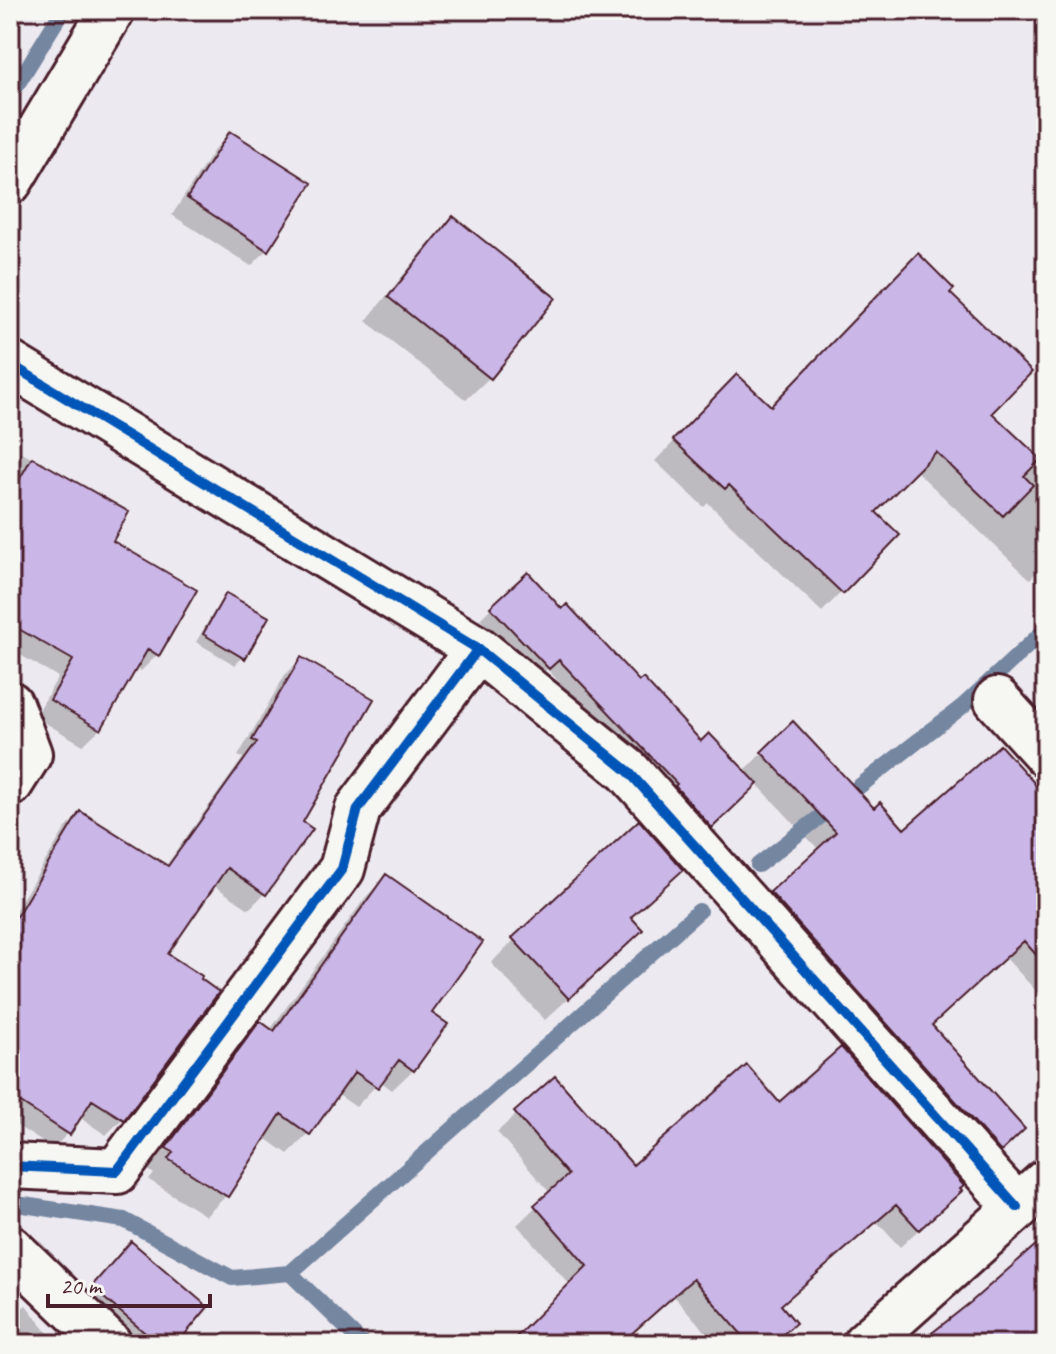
<svg xmlns="http://www.w3.org/2000/svg" width="1056" height="1354" font-family="Caveat,sans-serif">
<rect width="100%" height="100%" fill="#ede9f0"/>
<filter id="ink" filterUnits="userSpaceOnUse"><feTurbulence type="fractalNoise" baseFrequency=".0125" numOctaves="2"/><feDisplacementMap in="SourceGraphic" scale="16" xChannelSelector="R" yChannelSelector="G"/><feConvolveMatrix kernelMatrix="1 2 1 2 8 2 1 2 1" color-interpolation-filters="sRGB"/></filter>
<g filter="url(#ink)">
<path fill="#0003" d="M 230,134 L 267,250 L 251,266 L 172,215 L 214,150 Z
M 453,219 L 553,299 L 489,378 L 466,400 L 366,321 L 430,242 Z
M 947,293 L 989,413 L 1046,466 L 1046,563 L 1030,579 L 915,470 L 873,512 L 897,535 L 822,612 L 708,503 L 704,507 L 655,461 L 737,377 L 770,409 Z
M 10,446 L 127,512 L 110,541 L 157,655 L 141,671 L 135,667 L 100,729 L 83,745 L 35,717 L 58,677 L 10,649 Z
M 227,595 L 243,657 L 235,665 L 196,642 L 219,603 Z
M 491,608 L 562,611 L 701,743 L 743,772 L 762,753 L 873,811 L 904,832 L 1046,800 L 1046,1002 L 1005,957 L 930,1026 L 1005,1146 L 982,1167 L 754,911 L 819,850 L 756,783 L 700,837 L 668,797 L 547,669 L 537,679 L 480,619 Z
M 301,659 L 300,823 L 264,894 L 249,909 L 213,885 L 165,955 L 216,992 L 122,1119 L 106,1135 L 79,1117 L 68,1133 L 53,1149 L 10,1121 L 10,919 L 65,829 L 81,814 L 165,867 L 243,758 L 238,756 L 285,675 Z
M 386,877 L 429,1014 L 413,1070 L 392,1090 L 380,1081 L 356,1107 L 337,1094 L 309,1133 L 288,1154 L 264,1137 L 226,1196 L 206,1216 L 149,1180 L 154,1174 L 147,1169 L 240,1044 L 260,1024 L 270,1030 L 365,898 Z
M 629,918 L 617,953 L 545,1020 L 491,963 L 514,940 Z
M 555,1079 L 633,1168 L 779,1105 L 941,1209 L 900,1247 L 877,1222 L 779,1306 L 772,1344 L 716,1344 L 674,1296 L 619,1344 L 512,1344 L 570,1285 L 517,1225 L 550,1193 L 497,1132 Z
M 115,1260 L 174,1344 L 123,1344 L 76,1305 Z
M 26,1305 L 54,1341 L 51,1344 L 10,1344 L 10,1317 Z"/>
<g fill="none" stroke-linecap="round" stroke-linejoin="round">
<path stroke="#7486a1" stroke-width="16" d="M 10,96 L 63,10
M 758,865 L 963,706 L 1046,629
M 10,1203 L 124,1220 L 232,1278 L 290,1273 L 699,911
M 290,1273 L 363,1344"/>
</g>
<path fill="#cab6e7" stroke="#4a1f2b" stroke-width="2" d="M 230,131 L 312,183 L 268,251 L 187,198 Z
M 453,216 L 556,298 L 491,379 L 388,297 Z
M 918,253 L 954,289 L 950,293 L 1032,372 L 992,413 L 1041,459 L 1024,476 L 1033,485 L 1003,516 L 936,452 L 876,512 L 900,535 L 843,594 L 729,485 L 725,489 L 673,440 L 737,374 L 771,406 Z
M 32,457 L 129,512 L 113,541 L 197,590 L 159,656 L 148,649 L 101,730 L 50,700 L 73,660 L 10,624 L 10,496 Z
M 528,572 L 562,609 L 567,604 L 639,681 L 643,678 L 701,741 L 709,733 L 758,784 L 712,828 L 675,786 L 677,784 L 559,660 L 549,669 L 490,607 Z
M 226,593 L 269,617 L 245,659 L 203,634 Z
M 301,657 L 374,699 L 303,822 L 313,829 L 266,895 L 227,868 L 168,954 L 202,976 L 201,979 L 219,992 L 124,1120 L 92,1100 L 70,1135 L 10,1096 L 10,927 L 80,811 L 168,866 L 257,742 L 252,740 Z
M 793,721 L 874,808 L 880,802 L 904,829 L 1000,745 L 1046,796 L 1046,966 L 1024,941 L 932,1025 L 1025,1129 L 1001,1152 L 770,892 L 836,832 L 761,752 Z
M 639,820 L 683,870 L 631,917 L 643,930 L 569,999 L 512,938 Z
M 386,874 L 483,942 L 432,1013 L 448,1024 L 414,1071 L 399,1060 L 378,1088 L 355,1072 L 310,1135 L 281,1114 L 228,1197 L 168,1159 L 173,1152 L 166,1148 L 260,1021 L 274,1031 Z
M 841,1047 L 964,1186 L 960,1189 L 962,1191 L 919,1230 L 896,1205 L 781,1305 L 796,1323 L 772,1344 L 750,1344 L 693,1279 L 620,1344 L 509,1344 L 587,1266 L 534,1205 L 568,1175 L 514,1112 L 555,1076 L 633,1165 L 747,1065 L 779,1102 Z
M 1046,1236 L 1046,1344 L 918,1344 L 971,1302 Z
M 131,1241 L 208,1307 L 177,1344 L 158,1344 L 91,1287 Z"/>
<g fill="none" stroke-linecap="round" stroke-linejoin="round">
<defs>
<path id="minor" d="M 10,181 L 112,10
M 10,364 L 478,649 L 628,771 L 1017,1207
M 997,700 L 1046,754
M 10,704 L 29,754 L 10,784
M 10,1166 L 117,1171 L 342,869 L 358,809 L 478,649
M 10,1248 L 109,1344
M 865,1344 L 1046,1182"/>
</defs>
<use href="#minor" stroke="#4a1f2b" stroke-width="50"/>
<use href="#minor" stroke="#f6f6f2" stroke-width="44"/>
<defs>
<path id="cycleway" d="M 10,364 L 478,649 L 628,771 L 1017,1207
M 10,1166 L 117,1171 L 342,869 L 358,809 L 478,649"/>
</defs>
<use href="#cycleway" stroke="#f6f6f2" stroke-width="15"/>
<use href="#cycleway" stroke="#0057b8" stroke-width="10"/>
</g>
</g>
<rect width="1056" height="1354" fill="none" stroke="#f6f6f2" stroke-width="40"/>
<rect x="20" y="20" width="1016" height="1314" fill="none" stroke="#4a1f2b" stroke-width="3" filter="url(#ink)"/>
<path d="M48 1294v12h162v-12" fill="none" stroke="#4a1f2b" stroke-width="4"/>
<text x="60" y="1294" font-size="24" fill="#4a1f2b" stroke="#f6f6f2" stroke-width="6" paint-order="stroke">20 m</text>
</svg>
